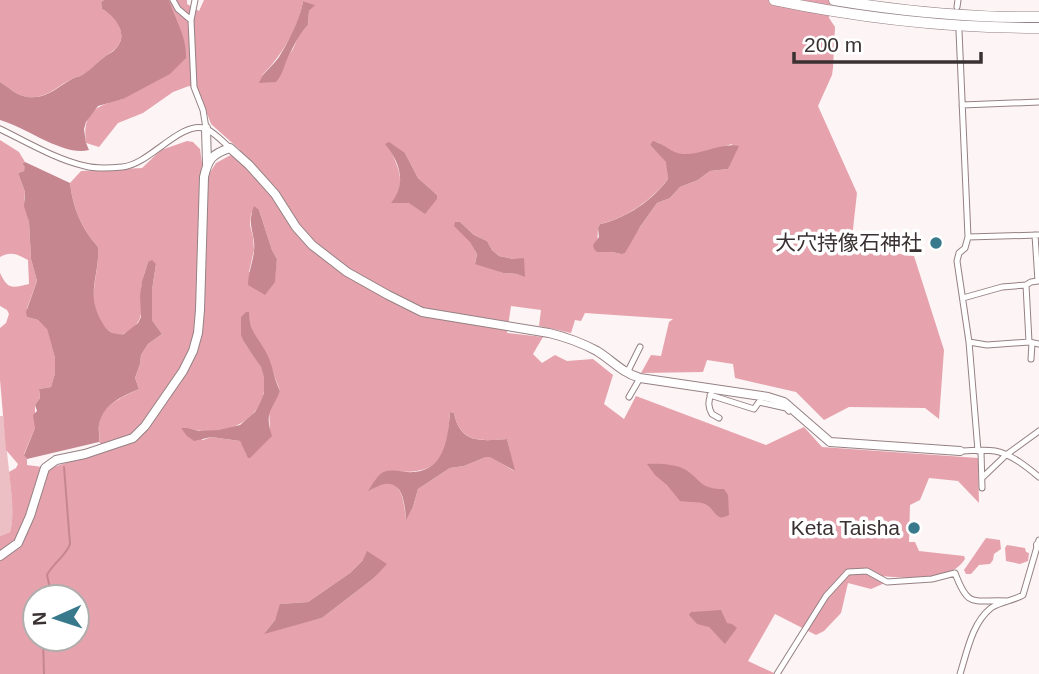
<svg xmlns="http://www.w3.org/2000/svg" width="1039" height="674" font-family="Arial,'Noto Sans JP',sans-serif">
<rect width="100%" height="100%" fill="#fdf4f5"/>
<path fill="#ecbfc5" d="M 0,416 L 3,416 L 13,507 L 12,522 L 10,532 L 0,536 Z"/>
<path fill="#e6a3ad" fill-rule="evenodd" d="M 0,0 L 104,0 L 101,2 L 102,9 C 113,15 127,30 119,44 C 115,51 109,53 103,58 C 96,63 90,72 82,75 C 79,77 75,77 72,79 C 57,86 47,99 28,97 C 15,95 10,88 0,82 Z
M 169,0 L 187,0 L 187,4 L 199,11 L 204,0 L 831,0 L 829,18 L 835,27 L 833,68 L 832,75 L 818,106 L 857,193 L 851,247 L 914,256 L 944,350 L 939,419 L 925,408 L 849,407 L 824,420 L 796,392 L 735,378 L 733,364 L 707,360 L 703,372 L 641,373 L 651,355 L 661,356 L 669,322 L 673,319 L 585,313 L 581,321 L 575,320 L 571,333 L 539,326 L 541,310 L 511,306 L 507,333 L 543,337 L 533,354 L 542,363 L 555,355 L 567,361 L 593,359 L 613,375 L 604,404 L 624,419 L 636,396 L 766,445 L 804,427 L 822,447 L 978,458 L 979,503 L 958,481 L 929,478 L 920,500 L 910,505 L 909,542 L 915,542 L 919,551 L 964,556 L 965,559 C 949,584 907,578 882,576 L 887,582 L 871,589 L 848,583 L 841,613 L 824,631 L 816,635 L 775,614 L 748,661 L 774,673 L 774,674 L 0,674 L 0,536 L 10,532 C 15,512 11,492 9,472 L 16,468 L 18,464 L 6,450 L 0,380 L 0,328 L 6,323 L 9,314 L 7,310 L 0,306 L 0,273 C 8,290 12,288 29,284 L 28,260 C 17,254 11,251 0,257 L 0,140 L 19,152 L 25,162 L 22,164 L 26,168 L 24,171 L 18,173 L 25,192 L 24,200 L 29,222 L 31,259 L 37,281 L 27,308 L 27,317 L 38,320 L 47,328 L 55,358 L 55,373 L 51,387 L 39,389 L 40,398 L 35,405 L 35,428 L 24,454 L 27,459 L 27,465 L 50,468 L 107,450 L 99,442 C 100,438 99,435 99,431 C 97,406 121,398 139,389 L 135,378 L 140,364 L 141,355 L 148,344 L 162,334 L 152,320 L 152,290 L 156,264 L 148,262 C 145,272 141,282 141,293 C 140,302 143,313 139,320 C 136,326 129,332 123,334 C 115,336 109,332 104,326 C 84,299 100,276 98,247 C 81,228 73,208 70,183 L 81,171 L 142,168 L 161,150 L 187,141 L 193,142 L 200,149 L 203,170 L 209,174 L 216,163 L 240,150 L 211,124 L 198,90 L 189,86 L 173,92 L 143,113 L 118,123 L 99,147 L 86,143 C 82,112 96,105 123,99 L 170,4 ZM 303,1 L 314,5 L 309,11 L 308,25 L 299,35 L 293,49 L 288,56 L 262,75 C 280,59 300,25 303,1 ZM 657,142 C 663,145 670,151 676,154 C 691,159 717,148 732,144 L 728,169 L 710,171 L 698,180 L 680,187 L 670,198 L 657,203 L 621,254 L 612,252 L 597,252 L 598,228 L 600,224 C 626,218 652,200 668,179 L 667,162 L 650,145 ZM 391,151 L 405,153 L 418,178 L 437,195 L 397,196 C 404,179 398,167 391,151 ZM 259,210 L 272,250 L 277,259 L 275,277 L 249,272 L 254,250 L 253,237 L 250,225 L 251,213 ZM 460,222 L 474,235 L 487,241 L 492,250 L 499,256 L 513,259 L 525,276 L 517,274 L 503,273 L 475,263 L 477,254 ZM 249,320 L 254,335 L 267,355 L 280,391 L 269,410 L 270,430 L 246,454 L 245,449 L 240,441 L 211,437 L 203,440 L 188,428 C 224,440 271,419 264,375 C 261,362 251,352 244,342 ZM 450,412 L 454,413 C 460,444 482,441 507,439 L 514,471 L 491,457 L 486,457 L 464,466 L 450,468 L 418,489 L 413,507 L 406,519 C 404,507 404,482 386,483 C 381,484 374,488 370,490 L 386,471 C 419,473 442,474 448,434 C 449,427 449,419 450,412 ZM 363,560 L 386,564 L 374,578 L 322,618 L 265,633 L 275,620 L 281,604 L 308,602 L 350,573 ZM 35,597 L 77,597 L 77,639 L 35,639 Z
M 986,538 L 1000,540 L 1001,549 L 994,554 L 993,560 L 990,564 L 979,565 L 971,574 L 966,574 L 964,570 Z
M 1007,545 L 1025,548 L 1026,552 L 1029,553 L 1028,561 L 1020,564 L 1006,561 L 1005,548 Z"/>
<path fill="#c68690" d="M 104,0 L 169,0 C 175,20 187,36 186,58 L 170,74 L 123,99 L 98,106 L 86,122 L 84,129 L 86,143 L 89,150 C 64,157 26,127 0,120 L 0,82 C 10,88 15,95 28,97 C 47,99 57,87 72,79 C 75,77 79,77 82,75 C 90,71 96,63 103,58 C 109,53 115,52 119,44 C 127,31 113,15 102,9 L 101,2 Z
M 303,1 L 315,5 L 309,11 L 308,25 C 299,34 295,44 289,55 C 284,64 284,73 276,82 L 259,83 C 263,72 272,67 279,57 C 288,43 301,17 303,1 Z
M 653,141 C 664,143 672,154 683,154 C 702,155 721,142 739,146 L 728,169 L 710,171 L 698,180 L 680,187 L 670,198 L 657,203 L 640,227 L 625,253 L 621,254 L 612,252 L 597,252 L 594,249 L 593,245 L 599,237 L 598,228 L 600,224 C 625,219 653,200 668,179 L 666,162 L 650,145 Z
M 389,142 L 405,153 L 418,178 L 437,195 L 437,199 L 425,214 L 409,203 L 391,203 C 407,184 400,162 385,144 Z
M 25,162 L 70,183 C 73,208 81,228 98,247 C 100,275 85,294 102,322 C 107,332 114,335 124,334 L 138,323 L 141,317 L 140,296 L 142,281 L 148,262 L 152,260 L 156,264 L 152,290 L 152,320 L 162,334 L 148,344 L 141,355 L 140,364 L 135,378 L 139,389 C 121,397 103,404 99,425 C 98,431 100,436 99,442 L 27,459 L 24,455 L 35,428 L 33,415 L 37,411 L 35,405 L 40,398 L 39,389 L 51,387 L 55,373 L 55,358 L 47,329 L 38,320 L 27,317 L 26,312 L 37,281 L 31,259 L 29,222 L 24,206 L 25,192 L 18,173 L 24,171 L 25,167 L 22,164 Z
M 254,206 L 259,210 L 272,250 L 277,259 L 275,282 L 265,295 L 248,285 C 248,273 253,262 254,251 C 256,233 246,226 254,206 Z
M 455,222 L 460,222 L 474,235 L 487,241 L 492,250 L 499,256 L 513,259 L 524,258 L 525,277 L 517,274 L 503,273 L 475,264 L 477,254 L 470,242 L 454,226 Z
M 246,312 L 249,312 C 249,332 259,338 267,354 C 273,366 274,379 280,391 C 272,411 264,412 272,436 L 250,458 L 248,458 L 240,441 L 211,437 L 194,441 L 187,436 L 181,428 L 188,428 L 199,431 L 219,430 L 240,425 L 255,412 L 260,403 L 264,393 L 264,377 L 261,367 L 244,342 L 241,335 L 241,317 Z
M 450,412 L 454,413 C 460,444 481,441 507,439 L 515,471 L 490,457 L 486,457 L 464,466 L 450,468 L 418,489 L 413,507 L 406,520 C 405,507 404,481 385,484 C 379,485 373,489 368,491 C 373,484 378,473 386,471 C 395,469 405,473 414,472 C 445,470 448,437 450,412 Z
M 647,464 C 658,463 677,464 686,470 C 702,481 700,489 724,489 L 728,495 L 729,515 C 715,523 716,509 705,504 C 697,501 688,503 680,501 L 667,485 L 655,475 Z
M 367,551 L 387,564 L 374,578 L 322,618 L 264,634 L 275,620 L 280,604 L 308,602 L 350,573 L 363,560 Z
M 721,610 L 727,623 L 732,624 L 737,628 L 725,644 C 719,638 715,633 709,627 L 697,624 L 689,615 L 691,612 Z"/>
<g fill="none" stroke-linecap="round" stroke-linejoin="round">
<path stroke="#c68690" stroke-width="2" d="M 52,597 L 47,575 C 53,563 66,556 70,544 L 64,467
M 43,639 L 44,674"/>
<defs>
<path id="street" d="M 173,0 L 178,9 L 191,20
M 195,0 L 191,20 L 194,87 L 203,110 L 206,128
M 957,7 L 958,0
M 959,31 L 968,237 L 965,248 L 959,253 L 957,261 L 969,342 L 978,451
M 962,105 L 1039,102
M 0,129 C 27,142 55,159 85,166 C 96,169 111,168 122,167 C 149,165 179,122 204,128 C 212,130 223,142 230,148
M 968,237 L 1038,235
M 963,298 L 1002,287 L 1026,285
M 969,342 L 987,345 L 1029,342 L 1039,344
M 1029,342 L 1026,285 L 1031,282 L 1038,281 L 1035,235
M 1031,359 L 1032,343
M 627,373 L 640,347
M 711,394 C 708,402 708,407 712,414 L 719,418
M 710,395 L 754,409 L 759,402 L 786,408 L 789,411
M 629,397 L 640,378
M 960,451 C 971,451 984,449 995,451 C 1011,454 1027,467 1039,477
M 981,451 L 982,488
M 982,478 L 1006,455 L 1039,431
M 777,674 L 826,596 L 848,572 L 867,571 L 887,582 L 932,579 L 955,573 C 969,610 973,599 1007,601
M 960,674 C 967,652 972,623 991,608 C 1001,601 1013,601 1023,595 L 1039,540"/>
<path id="secondary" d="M 206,128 L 207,164
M 1038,545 L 1039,545
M 0,556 L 18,543 L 30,516 L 45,468 L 56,460 L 85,454 L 133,438 L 145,426 L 183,371 L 193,351 L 198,333 L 200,310 L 204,177 C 208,159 212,154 230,148 L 249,165 L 275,194 L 296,227 L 312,245 L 347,272 L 388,295 L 422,312 L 549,333 C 566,337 582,343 597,351 C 613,361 621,372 640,378 L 768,397 L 784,402 L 830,442 L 960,451"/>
<path id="highway" d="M 774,0 C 860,18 950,28 1039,28
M 834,0 C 901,11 970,18 1039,17"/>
</defs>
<use href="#street" stroke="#958184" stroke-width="7"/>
<use href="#secondary" stroke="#958184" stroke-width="10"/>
<use href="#highway" stroke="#958184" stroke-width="11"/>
<use href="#street" stroke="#fff" stroke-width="5"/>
<use href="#secondary" stroke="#fff" stroke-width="8"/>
<use href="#highway" stroke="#fff" stroke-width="10"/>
</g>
<g fill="#38798c" stroke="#fff" stroke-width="2.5">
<circle cx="936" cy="243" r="7"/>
<circle cx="914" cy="528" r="7"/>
</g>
<g text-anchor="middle" stroke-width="7" stroke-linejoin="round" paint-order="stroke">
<g font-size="21" fill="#3a3132" stroke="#fff" text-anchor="end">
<text x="922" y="250">大穴持像石神社</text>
<text x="900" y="535">Keta Taisha</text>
</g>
</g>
<g transform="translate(56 618) rotate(267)"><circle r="33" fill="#ffffff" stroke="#b0adad" stroke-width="2"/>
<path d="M0-5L12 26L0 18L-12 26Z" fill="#38798c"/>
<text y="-10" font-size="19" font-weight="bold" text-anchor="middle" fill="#3a3132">N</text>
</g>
<path d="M794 52v10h187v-10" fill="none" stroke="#3a3132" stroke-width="3.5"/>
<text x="804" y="52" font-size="21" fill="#3a3132" stroke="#ffffff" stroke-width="5" paint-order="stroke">200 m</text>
</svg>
